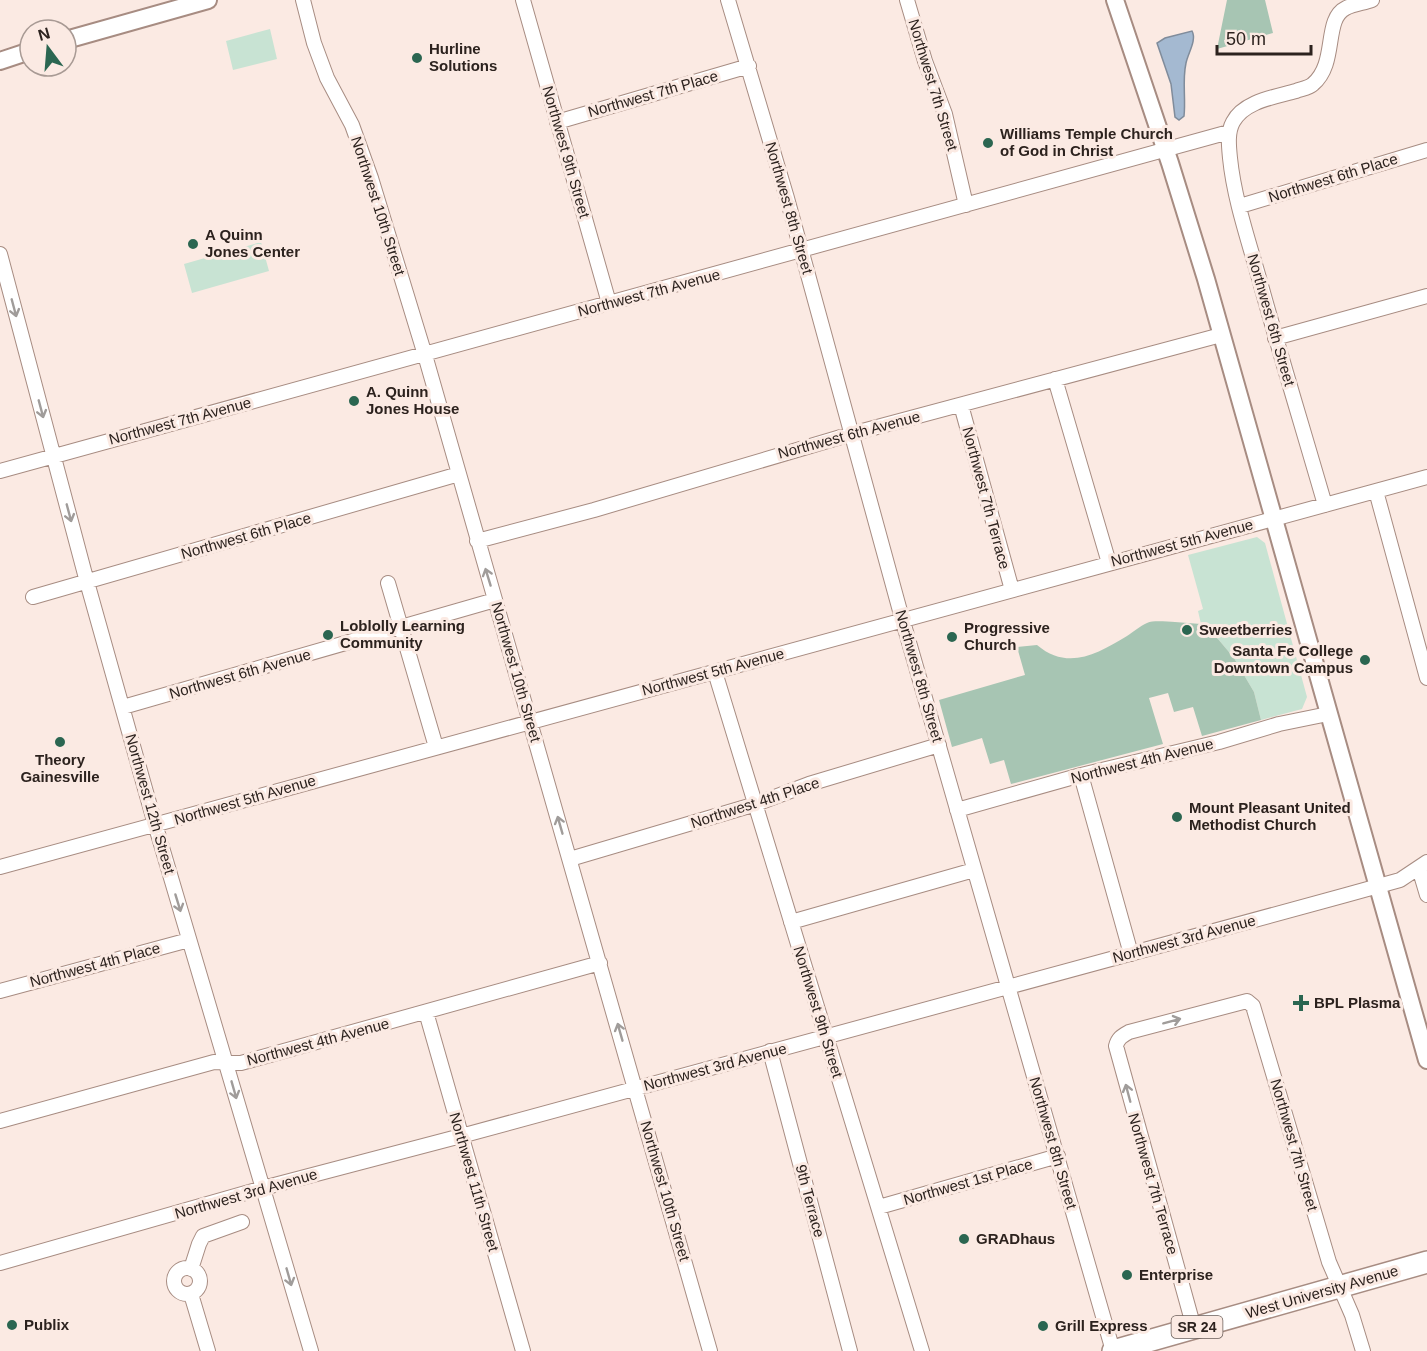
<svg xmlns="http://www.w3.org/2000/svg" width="1427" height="1351" font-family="Helvetica,sans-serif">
<rect width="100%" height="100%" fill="#fbeae3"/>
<path fill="#c8e3d3" d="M 270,29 L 277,59 L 233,70 L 226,41 Z
M 261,242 L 269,271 L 192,293 L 184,264 Z
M 1257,537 L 1265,543 L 1307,697 L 1302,709 L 1261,720 L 1254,692 L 1234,658 L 1218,639 L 1201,624 L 1198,611 L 1203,609 L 1188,555 Z"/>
<path fill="#a7c5b3" d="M 1227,0 L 1265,0 L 1273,33 L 1217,49 Z
M 1175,622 L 1201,624 L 1218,639 L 1234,658 L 1254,692 L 1261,720 L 1202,736 L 1193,707 L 1174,712 L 1168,693 L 1149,698 L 1163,744 L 1011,784 L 1004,760 L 990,764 L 982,738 L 952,747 L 939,700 L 1025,675 L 1017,647 L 1037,645 C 1068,671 1097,654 1127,636 C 1133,632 1140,626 1147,623 C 1154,620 1167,622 1175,622 Z"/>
<path fill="#a4b9d1" stroke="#808c9b" stroke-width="1.5" d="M 1192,31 C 1197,40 1188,53 1186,63 C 1182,81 1186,98 1184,116 L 1179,120 L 1175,117 L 1171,84 L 1157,43 L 1165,38 Z"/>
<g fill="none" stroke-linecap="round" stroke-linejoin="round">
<defs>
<path id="minor" d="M 303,0 L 314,43 L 327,78 L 352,125 L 371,178 L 425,355 L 710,1351
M 523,0 L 609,303
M 728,0 L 787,198 L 900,611 L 1113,1351
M 907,0 L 925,61 L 945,114 L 966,205
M 557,122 L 749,66
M 1240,206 L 1427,150
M 0,254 L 87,582 L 153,817 L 311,1351
M 1275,338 L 1427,296
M 1055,379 L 1109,563
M 961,405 L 1012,590
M 0,471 L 1229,132
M 1376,491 L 1427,678
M 1325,505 C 1303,429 1280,354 1259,278 C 1248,239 1234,198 1230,158 C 1229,147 1227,133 1233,122 C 1244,101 1275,97 1296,91 C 1301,89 1309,88 1313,84 C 1338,63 1323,19 1346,8 C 1354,4 1364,3 1372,0
M 477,541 L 594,510 L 851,434 L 1221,335
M 388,583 L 436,747
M 33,597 L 459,474
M 715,672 L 922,1351
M 123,707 L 495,600
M 1081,775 L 1131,954
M 957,810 L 1081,775 L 1219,742 L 1279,724 L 1328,714
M 570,859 L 756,804 L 809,784 L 939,745
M 0,867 L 1427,477
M 1419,868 L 1427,895
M 791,922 L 974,870
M 0,991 L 189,940
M 426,1012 L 523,1351
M 770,1051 L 850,1351
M 0,1121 L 214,1062 L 241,1063 L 600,963
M 879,1207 L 1058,1156
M 0,1263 L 263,1188 L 461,1136 L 1346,895 L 1400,880 L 1427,862
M174 1281a13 13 0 1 1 26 0a13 13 0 1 1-26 0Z
M 191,1269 L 199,1244 L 203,1236 L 242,1222
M 191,1294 L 208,1351
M 1194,1328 L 1116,1046 C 1118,1038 1122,1036 1129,1032 L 1247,1001 L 1253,1006 L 1329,1262 L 1352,1315 L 1363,1351"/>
<path id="tertiary" d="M 1115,0 L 1170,163 L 1206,279 L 1427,1060
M 66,40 L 208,0
M 0,61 L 30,51"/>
<path id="primary" d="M 1113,1351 L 1427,1262"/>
</defs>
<use href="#minor" stroke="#a78c82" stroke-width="16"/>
<use href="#tertiary" stroke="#a78c82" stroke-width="20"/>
<use href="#primary" stroke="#a78c82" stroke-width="24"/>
<use href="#minor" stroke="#fff" stroke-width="14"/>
<use href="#tertiary" stroke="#fff" stroke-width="16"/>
<use href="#primary" stroke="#fff" stroke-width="21"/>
</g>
<defs><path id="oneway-shaft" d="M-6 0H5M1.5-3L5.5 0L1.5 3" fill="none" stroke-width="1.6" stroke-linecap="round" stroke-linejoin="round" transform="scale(1.5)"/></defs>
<g stroke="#a09c9a">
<use href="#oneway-shaft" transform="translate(14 308) rotate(75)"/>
<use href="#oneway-shaft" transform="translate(41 409) rotate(75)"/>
<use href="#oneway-shaft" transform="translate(69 513) rotate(75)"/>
<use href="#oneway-shaft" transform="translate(488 577) rotate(-107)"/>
<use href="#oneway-shaft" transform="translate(560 825) rotate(-106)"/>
<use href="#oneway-shaft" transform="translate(178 903) rotate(73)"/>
<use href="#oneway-shaft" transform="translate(1172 1021) rotate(-15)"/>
<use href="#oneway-shaft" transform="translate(620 1032) rotate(-106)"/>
<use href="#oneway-shaft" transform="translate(234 1090) rotate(74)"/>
<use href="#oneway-shaft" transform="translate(1128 1093) rotate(-105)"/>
<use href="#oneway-shaft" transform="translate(289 1277) rotate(74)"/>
</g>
<g fill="#2b6651" stroke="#fbeae3" stroke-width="2">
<circle cx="417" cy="58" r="6"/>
<circle cx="988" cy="143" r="6"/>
<circle cx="193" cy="244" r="6"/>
<circle cx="354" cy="401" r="6"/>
<circle cx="1187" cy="630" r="6"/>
<circle cx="328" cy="635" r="6"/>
<circle cx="952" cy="637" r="6"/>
<circle cx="1365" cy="660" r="6"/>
<circle cx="60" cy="742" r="6"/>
<circle cx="1177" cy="817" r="6"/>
<path d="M1298 994h6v6h6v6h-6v6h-6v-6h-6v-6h6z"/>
<circle cx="964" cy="1239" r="6"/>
<circle cx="1127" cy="1275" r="6"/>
<circle cx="12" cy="1325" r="6"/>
<circle cx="1043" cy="1326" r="6"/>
</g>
<g text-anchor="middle" stroke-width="6" stroke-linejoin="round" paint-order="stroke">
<rect fill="#fbeae3" stroke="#6a5e59" stroke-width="1.5" x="1171.5" y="1316" width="51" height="22" rx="4.5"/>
<g font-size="14" font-weight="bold" fill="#2c221e">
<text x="1197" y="1332">SR 24</text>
</g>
<g font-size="15" font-weight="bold" fill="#2c221e" stroke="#fbeae3" text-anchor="start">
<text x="429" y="54">Hurline<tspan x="429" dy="17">Solutions</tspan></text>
<text x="1000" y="139">Williams Temple Church<tspan x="1000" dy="17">of God in Christ</tspan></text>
<text x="205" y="240">A Quinn<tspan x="205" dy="17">Jones Center</tspan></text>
<text x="366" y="397">A. Quinn<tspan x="366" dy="17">Jones House</tspan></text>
<text x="340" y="631">Loblolly Learning<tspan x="340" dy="17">Community</tspan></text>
<text x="964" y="633">Progressive<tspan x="964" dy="17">Church</tspan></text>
<text x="1199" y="635">Sweetberries</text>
<text x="1353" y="656" text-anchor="end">Santa Fe College<tspan x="1353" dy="17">Downtown Campus</tspan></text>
<text x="60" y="765" text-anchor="middle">Theory<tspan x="60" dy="17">Gainesville</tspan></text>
<text x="1189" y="813">Mount Pleasant United<tspan x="1189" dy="17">Methodist Church</tspan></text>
<text x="1314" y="1008">BPL Plasma</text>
<text x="976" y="1244">GRADhaus</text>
<text x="1139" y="1280">Enterprise</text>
<text x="24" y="1330">Publix</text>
<text x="1055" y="1331">Grill Express</text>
</g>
<g font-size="15" fill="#2c221e" stroke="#fbeae3">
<text transform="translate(933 85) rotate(73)" y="5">Northwest 7th Street</text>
<text transform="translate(653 94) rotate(-16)" y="5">Northwest 7th Place</text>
<text transform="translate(566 152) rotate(74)" y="5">Northwest 9th Street</text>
<text transform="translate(1333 178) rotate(-17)" y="5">Northwest 6th Place</text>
<text transform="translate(378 206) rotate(72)" y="5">Northwest 10th Street</text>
<text transform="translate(789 208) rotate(74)" y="5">Northwest 8th Street</text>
<text transform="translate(649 293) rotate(-15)" y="5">Northwest 7th Avenue</text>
<text transform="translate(1271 320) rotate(74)" y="5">Northwest 6th Street</text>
<text transform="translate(180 421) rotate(-15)" y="5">Northwest 7th Avenue</text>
<text transform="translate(849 435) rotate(-15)" y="5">Northwest 6th Avenue</text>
<text transform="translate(986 498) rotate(75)" y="5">Northwest 7th Terrace</text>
<text transform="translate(246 536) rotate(-16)" y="5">Northwest 6th Place</text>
<text transform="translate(1182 543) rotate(-15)" y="5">Northwest 5th Avenue</text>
<text transform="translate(516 672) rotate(74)" y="5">Northwest 10th Street</text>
<text transform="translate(713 672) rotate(-15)" y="5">Northwest 5th Avenue</text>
<text transform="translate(240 674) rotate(-16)" y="5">Northwest 6th Avenue</text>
<text transform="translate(919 676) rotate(74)" y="5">Northwest 8th Street</text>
<text transform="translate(1142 761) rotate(-14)" y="5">Northwest 4th Avenue</text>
<text transform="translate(245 800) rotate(-16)" y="5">Northwest 5th Avenue</text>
<text transform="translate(755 803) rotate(-18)" y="5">Northwest 4th Place</text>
<text transform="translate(150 804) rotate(74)" y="5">Northwest 12th Street</text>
<text transform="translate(1184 939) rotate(-15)" y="5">Northwest 3rd Avenue</text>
<text transform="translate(95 965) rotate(-15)" y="5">Northwest 4th Place</text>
<text transform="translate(818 1012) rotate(73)" y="5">Northwest 9th Street</text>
<text transform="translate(318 1042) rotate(-15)" y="5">Northwest 4th Avenue</text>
<text transform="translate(715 1067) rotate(-15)" y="5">Northwest 3rd Avenue</text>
<text transform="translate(1053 1143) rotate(74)" y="5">Northwest 8th Street</text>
<text transform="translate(1294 1145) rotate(74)" y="5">Northwest 7th Street</text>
<text transform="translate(474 1182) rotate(74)" y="5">Northwest 11th Street</text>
<text transform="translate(968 1182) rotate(-16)" y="5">Northwest 1st Place</text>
<text transform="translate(1153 1184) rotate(74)" y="5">Northwest 7th Terrace</text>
<text transform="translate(665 1191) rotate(74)" y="5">Northwest 10th Street</text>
<text transform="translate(246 1194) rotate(-16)" y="5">Northwest 3rd Avenue</text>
<text transform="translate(810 1201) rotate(75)" y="5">9th Terrace</text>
<text transform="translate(1322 1292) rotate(-16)" y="5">West University Avenue</text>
</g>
</g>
<g transform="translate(48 48) rotate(344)"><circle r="28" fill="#fbeae3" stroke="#a89a94" stroke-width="1.5"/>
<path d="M0-4.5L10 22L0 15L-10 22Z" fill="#2b6651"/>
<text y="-9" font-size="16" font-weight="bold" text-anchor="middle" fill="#2c221e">N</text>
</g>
<path d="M1217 45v9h94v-9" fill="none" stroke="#2c221e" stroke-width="3"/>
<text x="1226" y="45" font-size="18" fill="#2c221e" stroke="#fbeae3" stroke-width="4.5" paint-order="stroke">50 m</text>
</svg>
